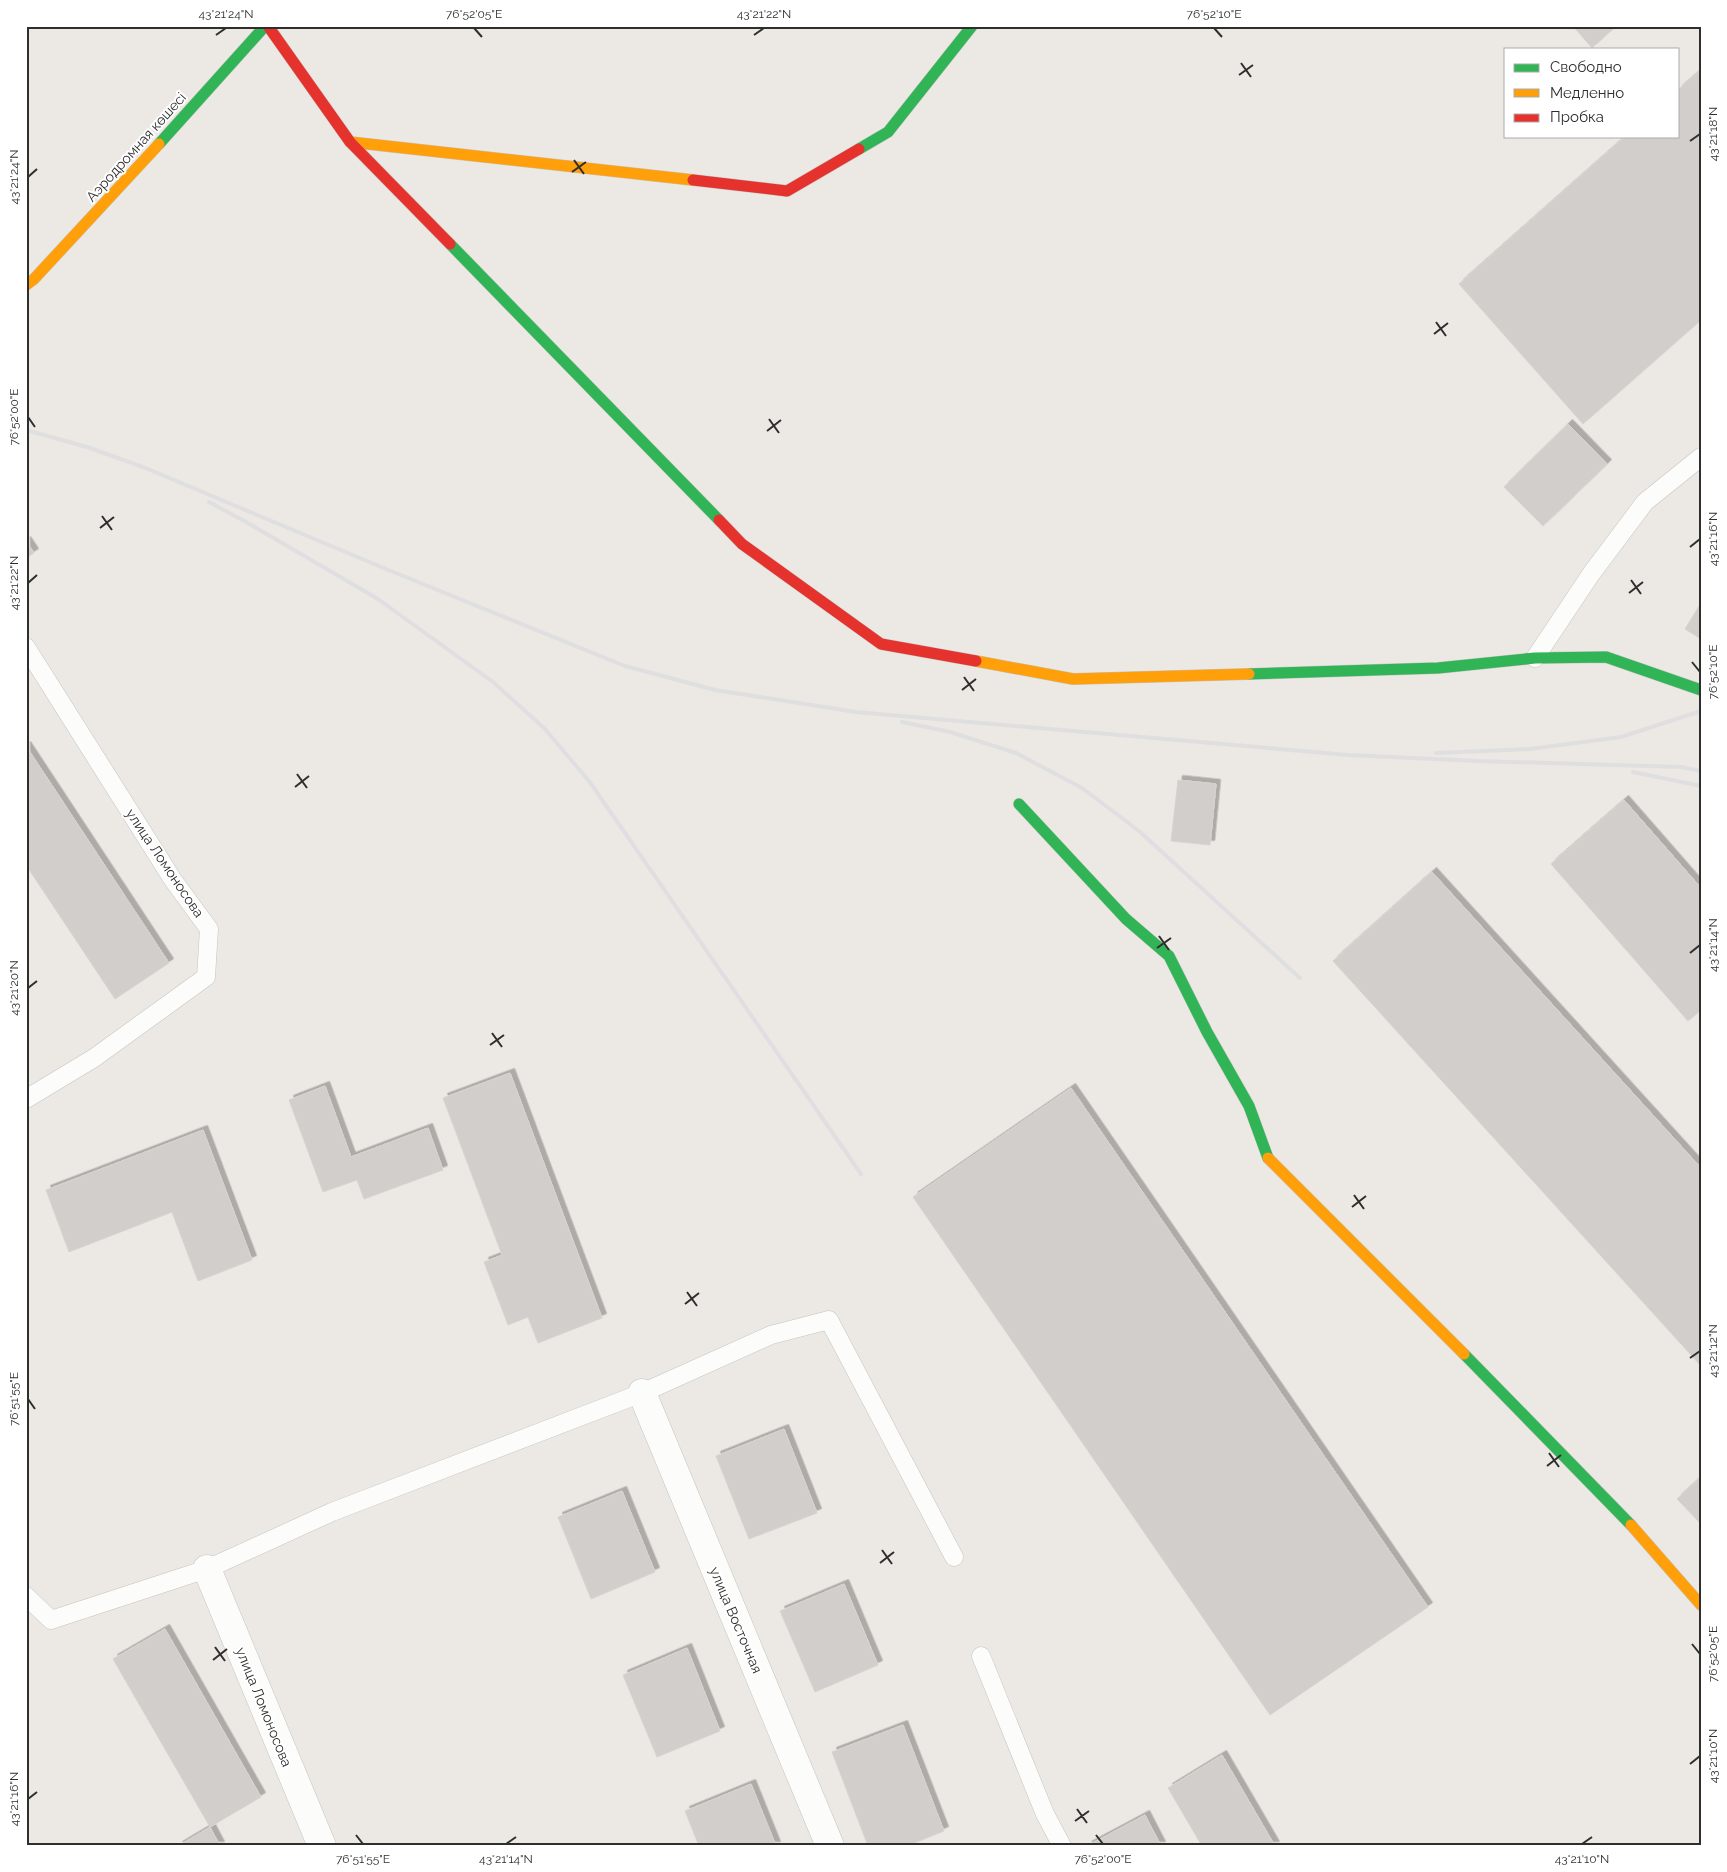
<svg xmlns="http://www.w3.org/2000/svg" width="1727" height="1872" font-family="Raleway,sans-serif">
<defs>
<filter id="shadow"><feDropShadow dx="4.5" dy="-4.5" stdDeviation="0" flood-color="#0004"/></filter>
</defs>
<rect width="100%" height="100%" fill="#ece8e4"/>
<path fill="#d1cecb" stroke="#d7d4d0" filter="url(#shadow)" d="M 1573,26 L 1616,26 L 1592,48 Z
M 1701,70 L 1701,320 L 1583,424 L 1459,284 L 1626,136 L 1678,136 L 1678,90 Z
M 1568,424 L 1607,464 L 1543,526 L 1504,487 Z
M 26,541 L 34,553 L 26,558 Z
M 1699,606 L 1701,607 L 1701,639 L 1685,629 Z
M 26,746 L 169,963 L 115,999 L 26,865 Z
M 1178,780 L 1216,784 L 1210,845 L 1171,841 Z
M 1624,800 L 1701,888 L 1701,1010 L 1688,1021 L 1551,864 Z
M 1432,872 L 1701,1168 L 1701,1366 L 1333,961 Z
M 510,1073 L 602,1318 L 538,1343 L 528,1317 L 508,1325 L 484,1262 L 502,1255 L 443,1098 Z
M 325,1086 L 351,1157 L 428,1128 L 443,1170 L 364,1199 L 357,1180 L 323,1192 L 289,1100 Z
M 1071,1088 L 1428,1607 L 1270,1715 L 913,1197 Z
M 203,1130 L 252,1260 L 198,1281 L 172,1212 L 69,1252 L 46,1190 Z
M 784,1429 L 817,1513 L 749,1539 L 716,1456 Z
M 1701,1477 L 1701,1524 L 1677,1499 Z
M 622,1491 L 655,1572 L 591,1599 L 558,1517 Z
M 844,1584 L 878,1665 L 815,1692 L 780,1611 Z
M 165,1629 L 261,1797 L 210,1827 L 113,1659 Z
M 687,1648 L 720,1731 L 657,1757 L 623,1675 Z
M 903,1725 L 944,1831 L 907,1846 L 868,1846 L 832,1752 Z
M 1222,1755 L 1275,1846 L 1202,1846 L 1168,1788 Z
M 751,1784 L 776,1846 L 699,1846 L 685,1811 Z
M 1145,1815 L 1161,1846 L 1087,1846 Z
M 210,1827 L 220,1846 L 178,1846 Z"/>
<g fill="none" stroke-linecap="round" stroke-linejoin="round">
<defs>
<path id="lane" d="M 26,647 L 173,880 L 209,929 L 206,977 L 94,1058 L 26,1099
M 1535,658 L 1591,574 L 1645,502 L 1701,457
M 26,1596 L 51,1620 L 207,1569 L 332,1512 L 642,1393 L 771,1335 L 829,1320 L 954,1557
M 981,1656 L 1045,1814 L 1062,1846"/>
<path id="street" d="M 642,1393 L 830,1846
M 207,1569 L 322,1846"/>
<path id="fast" d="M 159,144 L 265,26
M 859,149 L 888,132 L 972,26
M 450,244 L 719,520
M 1249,674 L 1438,668 L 1535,658 L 1606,657 L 1701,690
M 1019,804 L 1126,919 L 1169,956 L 1207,1032 L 1249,1106 L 1268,1158
M 1464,1354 L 1631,1525"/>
<path id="slow" d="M 350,142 L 693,180
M 26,285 L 34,279 L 159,144
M 976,661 L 1073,679 L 1249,674
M 1268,1158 L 1464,1354
M 1631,1525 L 1701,1605"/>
<path id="jam" d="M 268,26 L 350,142 L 450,244
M 693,180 L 787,191 L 859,149
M 719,520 L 742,544 L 881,644 L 976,661"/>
</defs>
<use href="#lane" stroke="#c5c4c5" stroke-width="19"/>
<use href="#street" stroke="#c5c4c5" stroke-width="29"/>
<use href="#fast" stroke="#c5c4c5" stroke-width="12"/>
<use href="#slow" stroke="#c5c4c5" stroke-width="12"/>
<use href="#jam" stroke="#c5c4c5" stroke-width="12"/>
<use href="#lane" stroke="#fcfcfb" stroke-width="18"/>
<use href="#street" stroke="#fcfcfb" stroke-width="28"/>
<use href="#fast" stroke="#30b455" stroke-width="11"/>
<use href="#slow" stroke="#ff9f0a" stroke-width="11"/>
<use href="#jam" stroke="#e5322d" stroke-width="11"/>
<path stroke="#dfdfe1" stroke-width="4" d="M 26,430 L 87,447 L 143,467 L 386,569 L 625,666 L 715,690 L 856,712 L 1348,755 L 1478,761 L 1681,767 L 1701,771
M 209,502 L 246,522 L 378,599 L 493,682 L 544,728 L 589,781 L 861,1174
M 902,722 L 950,732 L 1016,753 L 1082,788 L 1139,831 L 1300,978
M 1436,753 L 1530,749 L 1621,737 L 1701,711
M 1633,772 L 1701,786"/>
</g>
<path fill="none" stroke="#2e2e2e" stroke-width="2" d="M 474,28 L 482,37M 1214,28 L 1222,37M 216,35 L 226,28M 754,35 L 764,28M 1241,63 L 1251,77M 1239,75 L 1253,65M 1690,141 L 1700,134M 574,160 L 584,174M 572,172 L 586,162M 28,177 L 37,169M 1436,322 L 1446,336M 1434,334 L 1448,323M 28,417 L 35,427M 769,419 L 779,433M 767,431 L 781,420M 102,516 L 112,530M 100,528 L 114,517M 1690,547 L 1700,539M 1631,580 L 1641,594M 28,583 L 37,575M 1629,593 L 1643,582M 1692,662 L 1700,672M 964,677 L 974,691M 962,690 L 976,679M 297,774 L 307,788M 295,787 L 309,776M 1159,936 L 1169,950M 1157,948 L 1171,938M 1690,953 L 1700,945M 28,988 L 37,981M 492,1033 L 502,1047M 490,1045 L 504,1035M 1354,1195 L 1364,1209M 1352,1207 L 1366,1196M 687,1292 L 697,1306M 685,1304 L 699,1293M 1690,1358 L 1700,1351M 28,1399 L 35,1409M 1549,1453 L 1559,1467M 1547,1466 L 1561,1455M 882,1550 L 892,1564M 880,1563 L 894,1552M 1692,1644 L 1700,1654M 215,1647 L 225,1661M 213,1660 L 227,1649M 1690,1764 L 1700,1756M 28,1799 L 37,1792M 1077,1809 L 1087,1823M 1075,1821 L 1089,1811M 356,1835 L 363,1844M 1096,1835 L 1103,1844M 506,1844 L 516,1837M 1582,1844 L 1592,1837"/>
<g text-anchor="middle" stroke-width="4" stroke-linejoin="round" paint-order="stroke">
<g font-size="14" fill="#2e2e2e" stroke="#fff">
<text transform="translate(136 147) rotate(-48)" y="5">Аэродромная көшесі</text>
<text transform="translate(165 863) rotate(56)" y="5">улица Ломоносова</text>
<text transform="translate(736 1620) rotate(67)" y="5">улица Восточная</text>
<text transform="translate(264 1707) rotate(68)" y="5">улица Ломоносова</text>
</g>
</g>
<rect width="1727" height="1872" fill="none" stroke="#ffffff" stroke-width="55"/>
<rect x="1504" y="48" width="175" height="90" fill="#ffffff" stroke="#ababab"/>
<rect x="1514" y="64" width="25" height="8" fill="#30b455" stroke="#ababab"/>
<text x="1550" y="72" font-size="15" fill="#2e2e2e">Свободно</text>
<rect x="1514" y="89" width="25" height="8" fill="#ff9f0a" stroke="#ababab"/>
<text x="1550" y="98" font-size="15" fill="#2e2e2e">Медленно</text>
<rect x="1514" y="114" width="25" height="8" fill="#e5322d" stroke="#ababab"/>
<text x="1550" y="122" font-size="15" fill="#2e2e2e">Пробка</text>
<rect x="28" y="28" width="1672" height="1816" fill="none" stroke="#2e2e2e" stroke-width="2"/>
<g font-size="12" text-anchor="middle" fill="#2e2e2e">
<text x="226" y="18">43°21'24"N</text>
<text x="474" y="18">76°52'05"E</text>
<text x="764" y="18">43°21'22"N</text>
<text x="1214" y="18">76°52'10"E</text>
<text transform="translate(1713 134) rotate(-90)" y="4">43°21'18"N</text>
<text transform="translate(14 177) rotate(-90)" y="4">43°21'24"N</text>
<text transform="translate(14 417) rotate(-90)" y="4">76°52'00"E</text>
<text transform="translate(1713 539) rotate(-90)" y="4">43°21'16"N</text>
<text transform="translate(14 583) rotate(-90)" y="4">43°21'22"N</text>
<text transform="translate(1713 672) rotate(-90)" y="4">76°52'10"E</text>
<text transform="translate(1713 945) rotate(-90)" y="4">43°21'14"N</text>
<text transform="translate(14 988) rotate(-90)" y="4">43°21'20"N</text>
<text transform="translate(1713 1351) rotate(-90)" y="4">43°21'12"N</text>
<text transform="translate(14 1399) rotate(-90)" y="4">76°51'55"E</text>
<text transform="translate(1713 1654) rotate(-90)" y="4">76°52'05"E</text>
<text transform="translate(1713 1756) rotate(-90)" y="4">43°21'10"N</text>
<text transform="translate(14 1799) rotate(-90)" y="4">43°21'16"N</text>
<text x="363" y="1863">76°51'55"E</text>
<text x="506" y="1863">43°21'14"N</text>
<text x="1103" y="1863">76°52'00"E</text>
<text x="1582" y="1863">43°21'10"N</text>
</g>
</svg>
